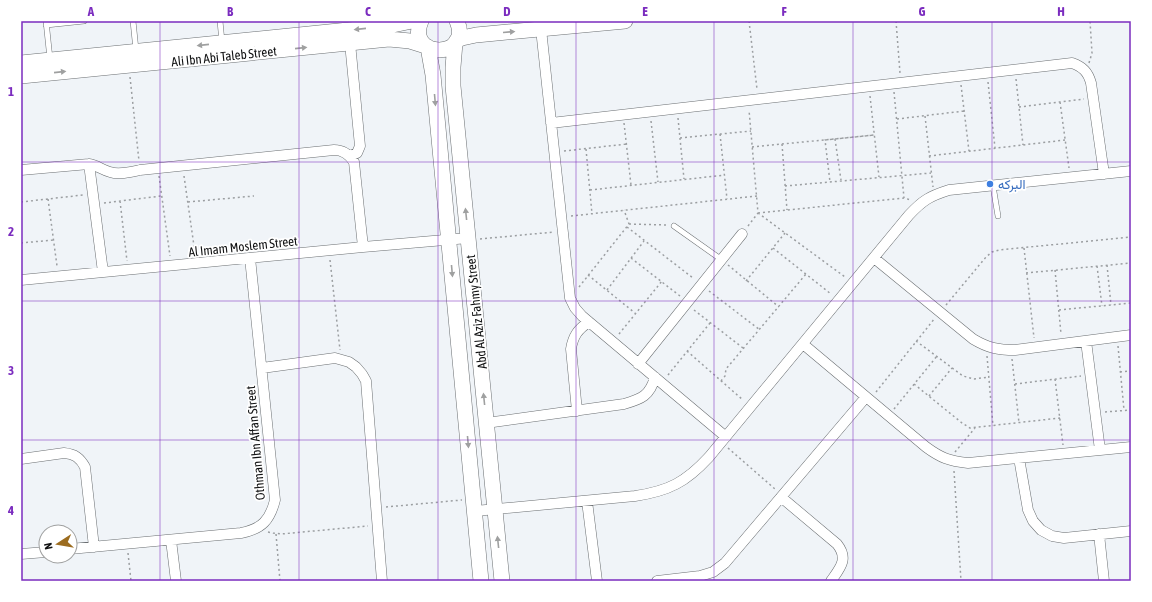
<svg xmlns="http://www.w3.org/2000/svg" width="1152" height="602" font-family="'Asap Condensed',Vazirmatn,sans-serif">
<rect width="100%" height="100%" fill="#f0f4f8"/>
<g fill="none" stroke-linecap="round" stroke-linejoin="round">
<defs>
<path id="lane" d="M 46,21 L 50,59
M 133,21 L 136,50
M 220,21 L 222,42
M 46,25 L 84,21
M 993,186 L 998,216
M 674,226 L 722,260"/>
<path id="street" d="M 541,29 L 570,298 L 575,308 L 582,316 L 726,437
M 350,43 L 360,146 L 357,153 L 350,156
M 551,123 L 1072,63 C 1083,67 1088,72 1091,83 L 1104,174
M 89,164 L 103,272
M 21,170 L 89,164 C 97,165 102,170 110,172 C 119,175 131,172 140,170 L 334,150 C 343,150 349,154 354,162 L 363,247
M 874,258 L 973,339 C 988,348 998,350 1015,350 L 1131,335
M 21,280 L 363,247 L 468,238
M 1086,341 L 1100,450
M 803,344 L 926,447 C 941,458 949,461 968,463 L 1131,447
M 638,364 L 742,234
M 262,368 L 335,358 L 349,362 L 356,367 L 362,374 L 366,381 L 382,581
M 577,411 L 571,349 C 573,336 578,329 589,322
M 486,423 L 624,404 C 641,399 650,396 655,377
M 1019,458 L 1028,510 L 1033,521 L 1041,530 L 1052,536 L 1064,538 L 1131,531
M 21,459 L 64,453 C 75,454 80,458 85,467 L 94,547
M 781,497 L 837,544 C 849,559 840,568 831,581
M 587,501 L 597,581
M 475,511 L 635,496 C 669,491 686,482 709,457 L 909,215 C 923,200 930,196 949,190 L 1131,171
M 1099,534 L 1104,581
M 171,540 L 176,581
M 70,549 L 241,533 C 262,529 270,520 275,500 L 250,258
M 21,554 L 46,552
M 657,581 L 700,576 L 713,572 L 725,563 L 866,397"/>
<path id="secondary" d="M 421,21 C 405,59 473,60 457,21
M 457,40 L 462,38 L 476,35 L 625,21
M 455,43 L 453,67 L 453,86 L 502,581
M 428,47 L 433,75 L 481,581
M 21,63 L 388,26 L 412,21
M 21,76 L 389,39 L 410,41 L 426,46"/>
</defs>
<use href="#lane" stroke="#6b6f72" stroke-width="6"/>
<use href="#street" stroke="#6b6f72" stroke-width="11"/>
<use href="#secondary" stroke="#6b6f72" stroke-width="16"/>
<path stroke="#9b9ea1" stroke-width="1.5" stroke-dasharray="2 3" stroke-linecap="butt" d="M 749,21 L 757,89
M 896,21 L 900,73
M 1089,63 L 1092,53 L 1090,21
M 130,77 L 139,161
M 1016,79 L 1023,145
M 988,82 L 995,148
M 961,85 L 969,151
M 894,92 L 904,198
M 870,96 L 879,177
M 1060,102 L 1069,168
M 1019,107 L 1084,99
M 925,116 L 933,187
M 678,118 L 684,179
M 897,119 L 964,111
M 651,121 L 658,182
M 624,123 L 631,185
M 720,134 L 727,199
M 680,138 L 751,131
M 835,139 L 841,180
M 782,144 L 787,210
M 752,147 L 874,135 L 825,140 L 830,182
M 586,149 L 592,214
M 564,151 L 627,144
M 929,156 L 1065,140
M 159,176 L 170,256
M 184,176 L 195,253
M 785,186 L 931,173
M 590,190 L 725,175
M 48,199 L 57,266
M 120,201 L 127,261
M 21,202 L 83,195
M 188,202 L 254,196
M 104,203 L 161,196
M 758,213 L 904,198 L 911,200
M 758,213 L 845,277
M 571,216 L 757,196
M 629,224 L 667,225
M 748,226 L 758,213 L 749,110
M 627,227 L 693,278
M 480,239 L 554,232
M 21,243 L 53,240
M 773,248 L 831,294
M 1024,248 L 1034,338
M 631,258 L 680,296
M 330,260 L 340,350
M 728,265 L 779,307
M 1107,265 L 1111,305
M 1097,266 L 1102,306
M 1055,270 L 1061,334
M 1026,273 L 1131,263
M 588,275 L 635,313
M 746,281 L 785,233
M 579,287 L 629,224 L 624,210
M 607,290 L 644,241
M 709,291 L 760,330
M 946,305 L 986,257 L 992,252 L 999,250 L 1131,237
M 694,310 L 743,348
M 1059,310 L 1131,303
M 619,334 L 662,281
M 916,341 L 963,376 L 974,379 L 989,377
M 1118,346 L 1124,410
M 687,351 L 743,400
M 987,356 L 993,426
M 1012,359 L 1019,423
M 1120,372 L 1131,371
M 668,375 L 710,323
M 1055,379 L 1063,445
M 721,381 L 725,376 L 726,369 L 806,274
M 914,384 L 962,423 L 970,428 L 1060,418
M 1015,384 L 1081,376
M 876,392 L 935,318
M 929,396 L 952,368
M 894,409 L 937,356
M 1105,412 L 1131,410
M 728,448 L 775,489
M 955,452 L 975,428
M 954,471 L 961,581
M 386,507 L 462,500
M 268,532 L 273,533 L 281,534 L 368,526
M 276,534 L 280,581
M 128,553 L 131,581"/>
<use href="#lane" stroke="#fff" stroke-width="5"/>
<use href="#street" stroke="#fff" stroke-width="10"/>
<use href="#secondary" stroke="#fff" stroke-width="15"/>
</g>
<defs><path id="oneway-solid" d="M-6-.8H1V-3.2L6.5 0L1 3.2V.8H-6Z"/></defs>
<g fill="#9fa0a0">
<use href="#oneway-solid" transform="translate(360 29) rotate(174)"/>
<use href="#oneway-solid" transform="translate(509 32) rotate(-5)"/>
<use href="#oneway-solid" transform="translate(203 45) rotate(174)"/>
<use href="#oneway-solid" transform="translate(301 48) rotate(-6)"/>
<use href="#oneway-solid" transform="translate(60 72) rotate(-6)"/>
<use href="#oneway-solid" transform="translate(435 100) rotate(85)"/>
<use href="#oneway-solid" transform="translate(466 214) rotate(-96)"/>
<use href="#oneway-solid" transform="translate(452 271) rotate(85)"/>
<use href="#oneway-solid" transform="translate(484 399) rotate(-96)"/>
<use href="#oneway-solid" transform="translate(468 442) rotate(85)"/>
<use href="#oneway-solid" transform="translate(498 542) rotate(-96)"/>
</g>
<path fill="none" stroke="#7b2cbf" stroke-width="1" stroke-opacity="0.55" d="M 160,21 L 160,581M 299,21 L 299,581M 438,21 L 438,581M 576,21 L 576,581M 714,21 L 714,581M 853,21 L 853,581M 992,21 L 992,581M 21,162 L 1131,162M 21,301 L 1131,301M 21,440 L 1131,440"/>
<circle fill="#3f7fe0" stroke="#fff" stroke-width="1.5" cx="990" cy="184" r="4"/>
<g text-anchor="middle" stroke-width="3.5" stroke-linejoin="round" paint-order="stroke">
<g font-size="13" fill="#101112" stroke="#fff">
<text transform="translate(224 56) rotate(-6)" y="5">Ali Ibn Abi Taleb Street</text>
<text transform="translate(243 246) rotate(-6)" y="5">Al Imam Moslem Street</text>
<text transform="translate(476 312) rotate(-96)" y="5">Abd Al Aziz Fahmy Street</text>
<text transform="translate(255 443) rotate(-95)" y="5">Othman Ibn Affan Street</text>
</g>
<g font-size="13" fill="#366cbe" stroke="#fff" text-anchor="start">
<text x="998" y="189">البركه</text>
</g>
</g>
<rect width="1152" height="602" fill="none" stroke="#ffffff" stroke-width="44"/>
<g transform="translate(58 544) rotate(258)"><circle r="19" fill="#ffffff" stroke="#9fa0a0"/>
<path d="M0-3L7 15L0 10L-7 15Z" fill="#9c6c1f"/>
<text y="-6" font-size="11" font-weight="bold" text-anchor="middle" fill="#101112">N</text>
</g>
<rect x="22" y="22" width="1108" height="558" fill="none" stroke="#7b2cbf" stroke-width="1.5"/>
<g font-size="13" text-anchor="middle" font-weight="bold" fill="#7b2cbf">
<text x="91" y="16">A</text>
<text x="230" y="16">B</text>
<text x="368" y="16">C</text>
<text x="507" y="16">D</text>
<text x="645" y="16">E</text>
<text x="784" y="16">F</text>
<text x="922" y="16">G</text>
<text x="1061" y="16">H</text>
<text x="11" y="96">1</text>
<text x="11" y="236">2</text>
<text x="11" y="375">3</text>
<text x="11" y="515">4</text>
</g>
</svg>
